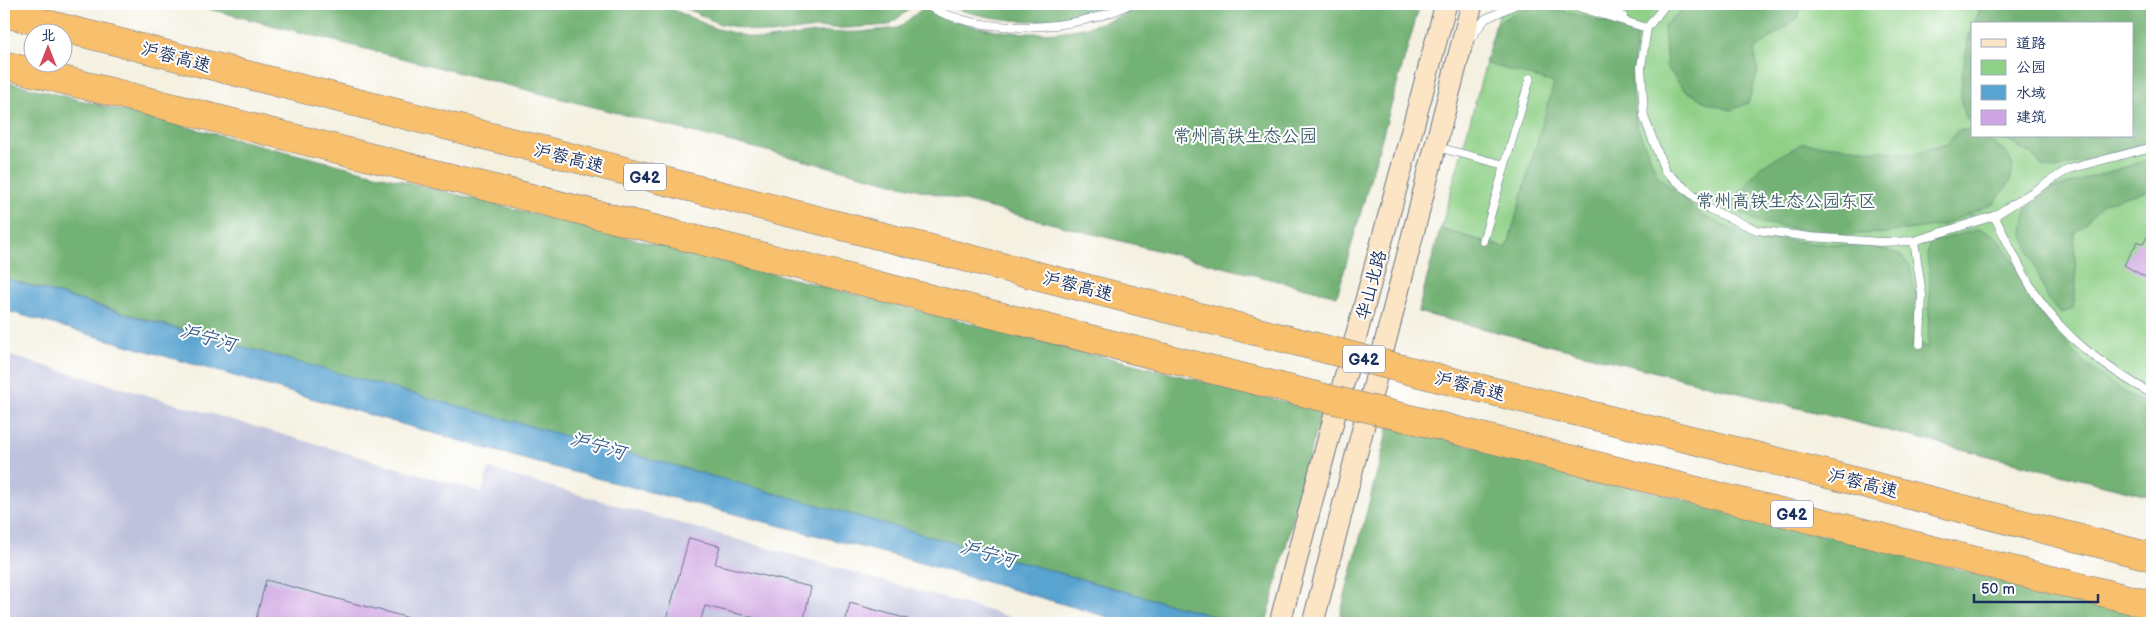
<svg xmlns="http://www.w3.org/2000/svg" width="2156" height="627" font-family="'Balsamiq Sans','LXGW WenKai TC',sans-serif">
<rect width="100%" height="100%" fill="#fff"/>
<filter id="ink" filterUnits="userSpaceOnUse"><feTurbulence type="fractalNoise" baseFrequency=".02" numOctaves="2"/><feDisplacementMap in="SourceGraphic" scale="10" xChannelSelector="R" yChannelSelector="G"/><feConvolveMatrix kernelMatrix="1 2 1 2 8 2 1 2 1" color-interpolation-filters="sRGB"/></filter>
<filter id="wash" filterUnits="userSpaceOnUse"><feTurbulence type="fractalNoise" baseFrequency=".0096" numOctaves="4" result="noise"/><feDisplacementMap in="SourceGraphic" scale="20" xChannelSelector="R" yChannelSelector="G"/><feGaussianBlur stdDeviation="1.12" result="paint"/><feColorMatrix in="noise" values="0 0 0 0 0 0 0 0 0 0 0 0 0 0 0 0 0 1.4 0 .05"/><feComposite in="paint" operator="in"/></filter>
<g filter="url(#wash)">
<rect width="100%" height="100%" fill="#f4f1e1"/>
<path fill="#c0c2dd" d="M 4,354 L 482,492 L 489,469 L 1032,623 L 4,623 Z"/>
<path fill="#8fd087" stroke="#558072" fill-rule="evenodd" d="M 1502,4 L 2152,4 L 2152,497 L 1418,312 ZM 1972,24 L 2132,24 L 2132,136 L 1972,136 Z"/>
<path fill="#73b274" stroke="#477069" d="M 189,4 L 530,4 L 546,8 L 588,4 L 665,6 L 714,28 L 761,40 L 815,33 L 860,32 L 898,28 L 923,8 C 991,40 1077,44 1143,4 L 1420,4 L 1337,296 Z
M 670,4 L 916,4 L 889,25 L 848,28 L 816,28 L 770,34 L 717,23 L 684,7 Z
M 942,4 L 1115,4 C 1062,29 996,24 942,4 Z
M 1688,4 L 1801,4 L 1799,17 L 1754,50 L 1758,71 L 1748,103 L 1731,110 L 1708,103 L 1683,89 L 1667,67 L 1664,26 Z
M 1991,4 L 2152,4 L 2152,141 L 2056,169 L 2042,166 L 2033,155 L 1998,136 L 2132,136 L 2132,24 L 1974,24 L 1981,8 Z
M 1552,8 L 1627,28 L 1637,36 L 1631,80 L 1636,124 L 1658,176 L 1703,216 L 1745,235 L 1809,243 L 1870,246 L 1899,254 L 1910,266 L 1916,297 L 1913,345 L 1928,347 L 1930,276 L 1927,257 L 1929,243 L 1980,229 C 1984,231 1990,233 1994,235 C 2013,250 2023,288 2037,308 C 2066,348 2106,388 2152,406 L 2152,497 L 1418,312 L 1440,229 L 1507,248 L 1554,83 L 1485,63 L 1496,24 L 1520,10 Z
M 1972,28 L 1972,124 C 1951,108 1966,59 1969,35 Z
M 4,81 L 1321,411 L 1266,623 L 1241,623 L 1191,610 C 796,498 398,394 4,278 Z
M 1958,130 L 1970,130 L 1972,136 L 1981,136 L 2006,151 L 2013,166 L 2010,182 L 1994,203 L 1943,225 L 1886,233 L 1838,235 L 1761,223 L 1734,210 L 1731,203 L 1760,167 L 1803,143 L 1911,154 L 1947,144 Z
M 2152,159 L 2152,190 L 2105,202 L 2074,234 L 2076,285 L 2073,309 L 2062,313 L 2048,300 L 2023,234 L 2026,209 L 2051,189 Z
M 1389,425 L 2152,618 L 2152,623 L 1338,623 Z"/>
<path fill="#59a3d0" stroke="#3a6997" d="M 4,278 L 163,325 L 861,517 L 1237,623 L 1129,623 L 896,556 L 527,460 L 4,310 Z"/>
<g id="blocks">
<path fill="#cfa4e2" d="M 2152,228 L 2152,281 L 2124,265 L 2138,241 L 2143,244 Z
M 689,538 L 720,546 L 715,564 L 811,587 L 803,623 L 776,623 L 705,606 L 700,623 L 666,623 Z
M 266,580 L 413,619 L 413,623 L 255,623 Z
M 850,603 L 908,619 L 908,623 L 845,623 Z"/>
</g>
</g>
<g filter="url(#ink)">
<use href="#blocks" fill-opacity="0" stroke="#67738c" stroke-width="1"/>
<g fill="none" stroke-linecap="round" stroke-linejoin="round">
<defs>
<path id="service" d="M 925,4 C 977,37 1077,32 1130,4
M 1568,4 L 1647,28
M 1598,4 L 1623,16
M 1666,4 L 1647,28 L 1641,67 L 1644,117 L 1665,171 L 1709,209 L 1757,230 L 1810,237 L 1880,242 L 1914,241 L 1994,216 L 2069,169 L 2152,147
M 1470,39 L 1485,19 L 1517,4
M 1437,147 L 1505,165
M 1994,216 C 2008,242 2020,270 2036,295 C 2066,341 2106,367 2152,394
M 1483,241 L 1530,78
M 1914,241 L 1922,294 L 1920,344"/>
<path id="secondary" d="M 1280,623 C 1333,416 1391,210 1446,4
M 1313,623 L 1472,4"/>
<path id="motorway" d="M 4,13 L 1286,339
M 4,65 L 1277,386
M 1442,379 L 1713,445 L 2152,557
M 1431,424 L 2152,605"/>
</defs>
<use href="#service" stroke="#67738c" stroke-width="9"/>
<use href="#secondary" stroke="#67738c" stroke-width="23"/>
<use href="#motorway" stroke="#67738c" stroke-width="29"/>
<use href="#service" stroke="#fff" stroke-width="8"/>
<use href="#secondary" stroke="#fce5c4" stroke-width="21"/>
<use href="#motorway" stroke="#f8bf6c" stroke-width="28"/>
<defs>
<path id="motorway-bridge" d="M 1286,339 L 1442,379
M 1277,386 L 1431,424"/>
</defs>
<use href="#motorway-bridge" stroke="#67738c" stroke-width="29" stroke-linecap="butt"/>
<use href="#motorway-bridge" stroke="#f8bf6c" stroke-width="28"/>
</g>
</g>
<g text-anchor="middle" stroke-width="4" stroke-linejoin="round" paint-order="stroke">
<g fill="#fff" stroke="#5f6d8e" stroke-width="1">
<rect x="624" y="163.5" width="42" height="27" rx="4"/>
<rect x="1343" y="345.5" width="42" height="27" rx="4"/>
<rect x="1771" y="500.5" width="42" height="27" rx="4"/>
</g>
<g font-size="16" font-weight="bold" fill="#1b2f5e">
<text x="645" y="183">G42</text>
<text x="1364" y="365">G42</text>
<text x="1792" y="520">G42</text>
</g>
<g font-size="18" fill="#1b2f5e" stroke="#fff">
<text transform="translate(176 57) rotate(15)" y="6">沪蓉高速</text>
<text transform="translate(569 158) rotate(14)" y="6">沪蓉高速</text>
<text transform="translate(1371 285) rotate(-75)" y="6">华山北路</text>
<text transform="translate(1078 286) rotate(14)" y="6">沪蓉高速</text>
<text transform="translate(1470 386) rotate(14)" y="6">沪蓉高速</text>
<text transform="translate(1863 483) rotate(14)" y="6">沪蓉高速</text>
</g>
<g font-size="18" fill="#3e5f6a" stroke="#fff">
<text x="1245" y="142">常州高铁生态公园</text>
<text x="1786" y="207">常州高铁生态公园东区</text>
</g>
<g font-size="19" font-style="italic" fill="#345d8c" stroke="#fff">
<text transform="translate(208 337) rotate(16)" y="7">沪宁河</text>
<text transform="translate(598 445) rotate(16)" y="7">沪宁河</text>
<text transform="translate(988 553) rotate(16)" y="7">沪宁河</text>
</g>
</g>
<rect width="2156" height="627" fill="none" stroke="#fff" stroke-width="20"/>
<rect x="1971" y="22" width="162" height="115" fill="#ffffff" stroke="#a4acbf"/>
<rect x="1981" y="39" width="25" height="8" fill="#fce5c4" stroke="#a4acbf"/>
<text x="2016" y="48" font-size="15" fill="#1b2f5e">道路</text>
<rect x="1981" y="60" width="25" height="15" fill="#8fd087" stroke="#a4acbf"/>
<text x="2016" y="72" font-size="15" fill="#1b2f5e">公园</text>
<rect x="1981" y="85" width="25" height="15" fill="#59a3d0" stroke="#a4acbf"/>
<text x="2016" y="98" font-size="15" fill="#1b2f5e">水域</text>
<rect x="1981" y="110" width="25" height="15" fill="#cfa4e2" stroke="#a4acbf"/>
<text x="2016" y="122" font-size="15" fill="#1b2f5e">建筑</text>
<g transform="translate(48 48)"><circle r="24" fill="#ffffff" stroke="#a4acbf"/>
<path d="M0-4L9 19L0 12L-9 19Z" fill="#d1495b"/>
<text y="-8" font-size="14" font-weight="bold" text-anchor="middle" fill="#1b2f5e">北</text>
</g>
<path d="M1974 594v8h124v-8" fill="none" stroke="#1b2f5e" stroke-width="2.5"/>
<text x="1981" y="594" font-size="15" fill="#1b2f5e" stroke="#ffffff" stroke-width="4" paint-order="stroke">50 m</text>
</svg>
